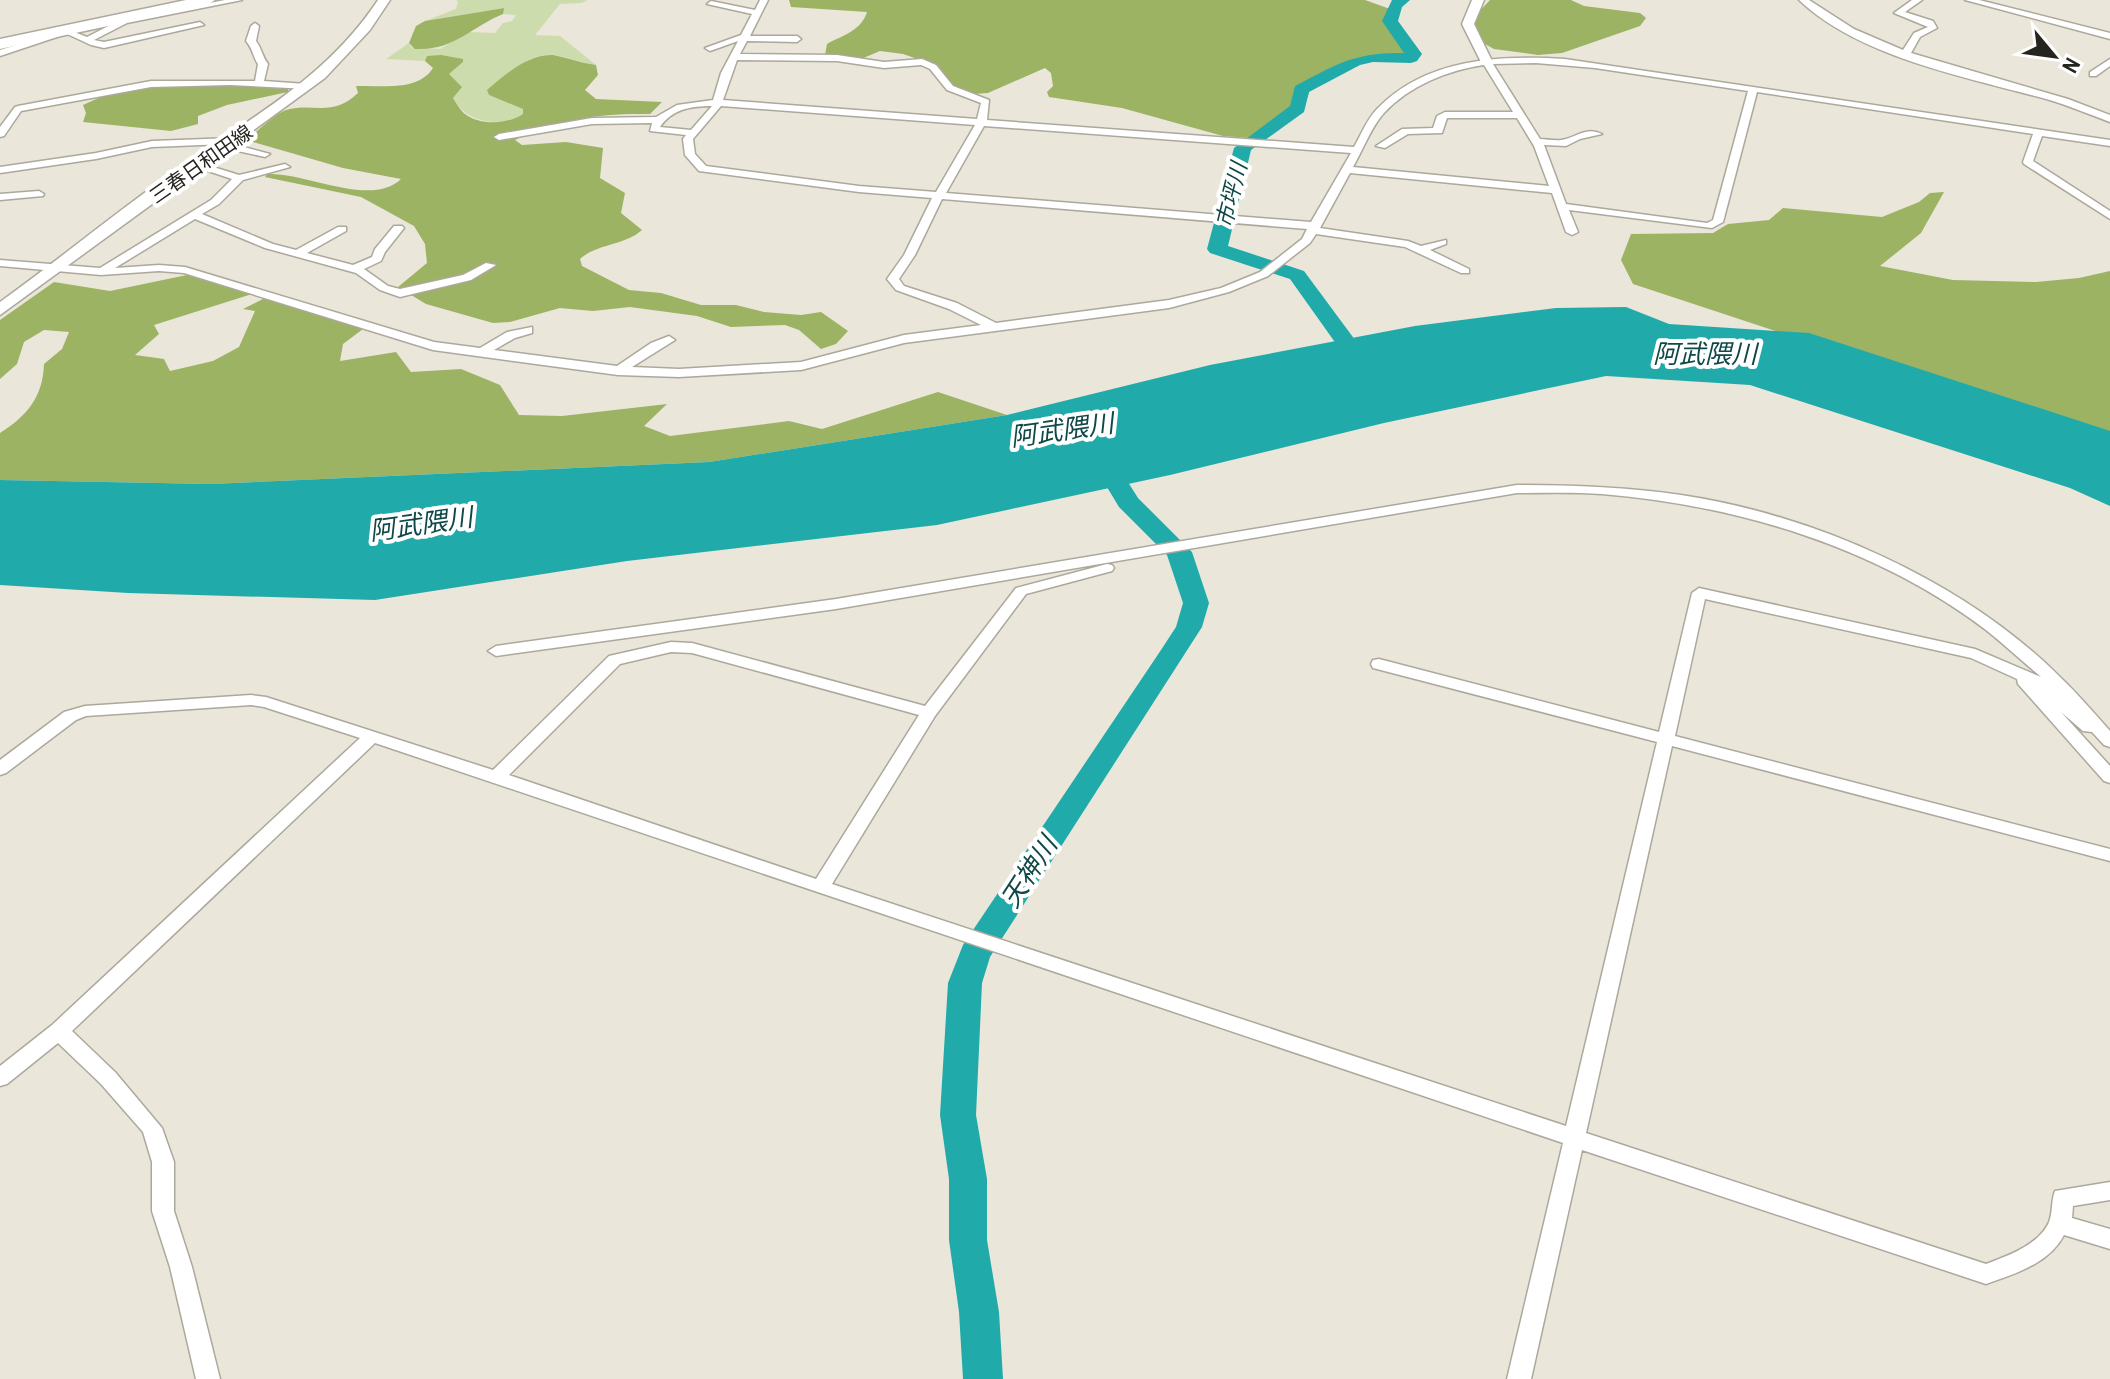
<svg xmlns="http://www.w3.org/2000/svg" width="2110" height="1379" font-family="'Archivo Narrow','Noto Sans JP',sans-serif">
<rect width="100%" height="100%" fill="#eae6d9"/>
<path fill="#cddcad" d="M 454,0 L 587,0 L 582,3 L 560,4 L 535,35 L 560,36 L 596,65 C 581,63 565,56 552,55 C 525,53 505,77 489,95 L 524,109 L 523,114 C 501,128 467,123 454,100 C 450,93 450,82 449,74 L 463,62 L 428,56 L 425,61 L 386,59 L 409,43 L 411,47 L 440,49 L 469,32 L 495,33 L 503,23 L 512,21 L 516,15 L 503,14 L 503,8 L 425,21 L 456,9 L 458,1 Z"/>
<path fill="#9cb364" d="M 789,0 L 1365,0 L 1390,9 C 1389,20 1401,44 1407,54 L 1400,58 L 1369,59 L 1331,73 L 1310,89 L 1303,111 L 1263,139 L 1223,136 L 1122,108 L 1049,97 L 1047,92 L 1053,86 L 1051,73 L 1045,68 L 988,93 L 974,94 L 950,85 L 932,64 L 903,54 L 880,51 L 861,59 L 825,55 L 827,44 C 843,35 861,31 867,12 L 791,7 Z
M 1490,0 L 1571,0 L 1584,6 L 1640,13 L 1646,18 L 1640,26 L 1562,53 L 1538,55 L 1494,49 L 1483,43 L 1471,20 Z
M 504,8 L 503,14 C 471,27 454,51 415,49 L 409,43 L 416,26 L 425,21 Z
M 441,55 L 463,59 L 463,62 L 449,74 L 462,87 L 453,98 C 456,103 461,111 465,114 C 481,126 508,124 523,114 L 523,109 L 489,95 L 487,90 C 504,76 528,53 553,55 C 565,57 581,63 596,65 L 598,75 L 585,90 L 596,99 L 662,102 L 650,114 C 601,113 560,119 515,140 L 522,145 L 566,142 L 603,148 L 600,178 L 625,193 L 621,213 L 642,230 C 624,246 598,243 580,259 L 582,266 L 629,290 L 661,293 L 701,305 L 736,305 L 764,312 L 801,315 L 821,312 L 848,331 L 836,344 L 821,349 L 799,330 L 785,325 L 731,327 L 697,316 L 630,307 L 593,311 L 560,308 L 510,322 L 493,323 L 426,304 L 398,287 L 427,263 L 425,244 L 414,226 L 361,197 L 265,177 L 267,174 C 306,172 371,208 401,179 L 343,168 L 246,140 C 257,132 273,115 286,110 C 314,102 332,118 358,93 L 356,86 C 382,85 418,92 433,68 L 425,61 L 427,56 Z
M 165,84 L 277,87 L 288,89 L 288,92 L 227,105 L 198,116 L 198,124 L 171,131 L 83,122 L 86,113 L 83,105 L 105,95 Z
M 1944,192 L 1921,233 L 1880,266 L 1953,280 L 2036,282 L 2079,278 L 2110,271 L 2110,433 L 1791,336 L 1633,284 L 1621,260 L 1631,234 L 1713,233 L 1728,224 L 1769,220 L 1783,208 L 1882,217 L 1919,202 L 1930,193 Z
M 187,275 L 252,294 L 154,325 L 159,334 L 135,355 L 164,359 L 170,371 L 213,361 L 239,347 L 255,311 L 243,309 L 265,298 L 363,329 L 343,344 L 340,361 L 396,352 L 411,372 L 461,369 L 500,385 L 519,415 L 562,416 L 667,404 L 644,426 L 670,436 L 789,421 L 822,429 L 938,392 L 1007,415 L 709,462 L 211,484 L 0,480 L 0,433 C 27,416 43,397 44,364 L 62,349 L 69,332 L 44,330 L 24,342 L 17,364 L 0,379 L 0,320 L 54,282 L 110,291 Z"/>
<path fill="#21aaaa" d="M 1626,307 L 1669,324 L 1809,333 L 2110,431 L 2110,506 L 2070,488 L 1750,385 L 1606,376 L 1384,423 L 1170,475 L 937,525 L 627,561 L 375,600 L 128,593 L 0,585 L 0,480 L 211,484 L 709,462 L 1007,415 L 1210,365 L 1415,326 L 1556,308 Z"/>
<g fill="none" stroke-linecap="round" stroke-linejoin="round">
<path fill="#21aaaa" fill-rule="evenodd" d="M 1392,0 L 1410,0 L 1402,7 L 1398,21 L 1422,54 L 1417,61 L 1411,63 L 1373,62 L 1360,65 L 1309,92 L 1304,112 L 1251,150 L 1228,246 L 1304,271 L 1378,371 L 1367,378 L 1359,376 L 1290,279 L 1210,253 L 1207,249 L 1234,148 L 1290,106 L 1295,86 C 1337,64 1355,52 1404,53 L 1382,21 Z
M 1099,447 L 1107,449 L 1138,498 L 1192,552 L 1209,603 L 1202,627 L 990,957 L 982,983 L 976,1115 L 987,1179 L 987,1240 L 999,1312 L 1003,1379 L 963,1379 L 959,1312 L 949,1240 L 949,1179 L 940,1115 L 948,983 L 963,945 L 1161,650 L 1176,627 L 1183,603 L 1167,555 L 1119,507 L 1087,454 L 1091,449 Z"/>
<defs>
<path id="street" d="M 225,0 L 242,0 L 127,23 L 94,40 L 104,42 L 200,22 L 204,25 L 104,48 L 91,45 L 65,33 L 69,30 L 87,37 L 120,20 Z
M 760,0 L 768,0 L 750,36 L 797,36 L 801,39 L 797,42 L 747,41 L 740,54 L 837,55 L 884,62 L 922,59 L 936,65 L 953,86 L 989,100 L 987,120 L 1354,147 C 1361,135 1367,119 1377,109 C 1426,58 1499,55 1565,59 L 2110,140 L 2110,146 L 2042,136 L 2033,161 L 2110,211 L 2110,219 L 2024,164 L 2023,162 L 2033,134 L 1757,92 L 1723,222 L 1712,228 L 1569,210 L 1578,232 L 1572,235 L 1566,232 L 1552,193 L 1350,173 L 1320,228 L 1408,241 L 1421,246 L 1446,240 L 1446,244 L 1430,250 L 1469,269 L 1469,273 L 1461,273 L 1405,247 L 1316,234 L 1310,243 L 1268,276 L 1229,292 L 1169,308 L 904,343 L 801,370 L 679,377 L 618,375 L 433,350 L 184,273 L 159,271 L 101,275 L 0,266 L 0,260 L 100,268 L 211,200 L 232,179 L 190,165 L 215,156 L 226,144 L 152,147 L 96,159 L 0,173 L 0,167 L 96,153 L 152,141 L 232,138 L 237,141 L 236,145 L 270,154 L 265,157 L 233,150 L 223,160 L 207,165 L 239,175 L 285,164 L 290,167 L 243,180 L 219,204 L 202,214 L 273,244 L 296,250 L 338,227 L 346,227 L 346,231 L 307,253 L 353,265 L 372,257 L 375,249 L 394,226 L 402,226 L 404,228 L 385,252 L 381,261 L 364,269 L 388,286 L 400,289 L 463,275 L 486,263 L 496,265 L 471,280 L 400,297 L 380,290 L 356,273 L 265,248 L 195,219 L 115,268 L 159,265 L 185,267 L 434,342 L 480,348 L 507,332 L 532,327 L 532,333 L 515,338 L 494,350 L 617,366 L 651,343 L 669,336 L 675,340 L 632,367 L 679,369 L 801,362 L 904,335 L 981,325 L 949,309 L 896,290 L 887,279 L 904,255 L 932,198 L 859,192 L 699,171 L 685,155 L 683,139 L 686,135 L 650,131 L 652,123 L 592,124 L 499,140 L 494,137 L 499,134 L 592,118 L 656,117 L 677,105 L 713,100 L 721,73 L 738,41 L 710,51 L 705,48 L 741,35 L 752,14 L 707,4 L 711,1 L 755,10 ZM 737,60 L 837,61 L 884,68 L 921,65 L 930,69 L 947,90 L 981,103 L 977,119 L 723,100 ZM 1536,63 L 1595,68 L 1748,91 L 1713,220 L 1707,223 L 1566,204 L 1544,145 L 1566,146 L 1580,139 L 1602,134 C 1586,126 1576,138 1561,140 C 1555,141 1546,139 1540,139 L 1493,64 ZM 1484,65 L 1513,112 L 1445,112 L 1437,116 L 1433,128 L 1402,129 L 1376,146 L 1385,148 L 1408,134 L 1442,133 L 1447,118 L 1517,118 L 1534,146 L 1549,186 L 1353,167 C 1363,150 1371,127 1384,113 C 1409,86 1448,70 1484,65 ZM 712,106 L 691,130 L 660,127 C 672,109 691,106 712,106 ZM 721,106 L 975,125 L 936,192 L 859,186 L 706,166 L 695,154 L 693,139 ZM 984,126 L 1351,153 L 1311,222 L 946,193 ZM 942,199 L 1307,229 L 1302,239 L 1260,272 L 1221,288 L 1169,300 L 996,323 L 957,303 L 904,286 L 899,279 L 915,255 Z
M 1799,0 L 1809,0 L 1854,29 L 1903,50 L 1914,33 L 1928,27 L 1894,13 L 1912,0 L 1922,0 L 1905,12 L 1933,21 L 1937,28 L 1920,37 L 1911,53 L 2068,99 L 2110,115 L 2110,122 C 2091,115 2072,107 2053,101 C 1972,78 1861,59 1799,0 Z
M 1965,0 L 1979,0 L 2110,33 L 2110,39 Z
M 255,23 L 259,26 L 256,41 C 262,49 262,56 268,64 L 264,81 L 306,84 L 311,87 L 309,89 L 230,85 L 151,87 L 21,111 L 4,136 L 0,137 L 0,127 L 15,107 L 18,106 L 151,81 L 255,81 L 258,64 C 253,57 253,49 246,41 L 251,26 Z
M 53,34 L 60,36 L 0,56 L 0,50 Z
M 2110,59 L 2110,66 L 2096,76 L 2090,76 L 2090,72 Z
M 39,191 L 44,194 L 43,196 L 0,200 L 0,194 Z
M 1517,485 C 1572,485 1626,487 1681,495 C 1815,515 1964,581 2060,677 C 2078,694 2094,713 2110,731 L 2110,747 L 2104,745 L 2092,732 L 2083,731 L 2061,712 L 2110,766 L 2110,783 L 2104,781 L 2018,684 L 2017,679 L 1971,658 L 1705,599 L 1675,736 L 2110,849 L 2110,861 L 1672,746 L 1586,1133 L 1986,1264 C 2007,1256 2039,1245 2049,1222 C 2053,1212 2051,1201 2055,1191 L 2110,1182 L 2110,1200 L 2073,1206 L 2072,1218 L 2110,1229 L 2110,1249 L 2064,1235 C 2049,1264 2014,1274 1986,1284 L 1582,1150 L 1531,1379 L 1507,1379 L 1563,1143 L 375,743 L 72,1031 L 115,1072 L 162,1128 L 174,1162 L 174,1211 L 192,1267 L 220,1379 L 196,1379 L 170,1267 L 152,1211 L 152,1162 L 143,1132 L 101,1084 L 58,1043 L 7,1084 L 0,1086 L 0,1066 L 52,1025 L 360,738 L 264,707 L 251,705 L 86,716 L 76,720 L 6,773 L 0,775 L 0,760 L 64,712 L 85,706 L 251,695 L 266,697 L 493,770 L 609,656 L 671,642 L 692,643 L 925,706 L 1016,588 L 1107,564 L 1112,565 L 1114,568 L 1112,571 L 1026,594 L 935,716 L 832,884 L 1566,1126 L 1657,742 L 1373,668 L 1371,664 L 1373,660 L 1379,659 L 1659,732 L 1692,593 L 1699,588 L 1975,649 L 2041,677 C 2023,662 2005,645 1986,630 C 1877,547 1737,505 1602,494 C 1574,492 1545,493 1517,493 L 836,609 L 496,656 L 488,651 L 496,646 L 836,599 ZM 671,652 L 692,653 L 919,715 L 816,879 L 509,775 L 620,664 Z"/>
<path id="secondary" d="M 378,0 L 390,0 L 370,30 L 325,78 L 0,315 L 0,302 C 61,258 119,210 180,167 C 253,117 328,76 378,0 Z
M 1472,0 L 1484,0 L 1474,24 L 1492,61 L 1490,64 L 1482,64 L 1462,24 Z"/>
<path id="highway" d="M 186,0 L 215,0 L 207,5 L 0,49 L 0,39 Z"/>
</defs>
<use href="#street" stroke="#aca89c" stroke-width="3"/>
<use href="#secondary" stroke="#aca89c" stroke-width="3"/>
<use href="#highway" stroke="#aca89c" stroke-width="3"/>
<use href="#street" fill="#fff" fill-rule="evenodd"/>
<use href="#secondary" fill="#fff" fill-rule="evenodd"/>
<use href="#highway" fill="#fff" fill-rule="evenodd"/>
</g>
<g text-anchor="middle" stroke-width="8" stroke-linejoin="round" paint-order="stroke">
<g font-size="20" fill="#26241f" stroke="#fff">
<text transform="translate(201 164) rotate(-35)" y="7">三春日和田線</text>
</g>
<g font-size="22" font-style="italic" fill="#104848" stroke="#fff">
<text transform="translate(1231 195) rotate(-76)" y="8">市坪川</text>
</g>
<g font-size="26" font-style="italic" fill="#104848" stroke="#fff">
<text x="1705" y="363">阿武隈川</text>
<text transform="translate(1062 430) rotate(-8)" y="9">阿武隈川</text>
<text transform="translate(421 524) rotate(-8)" y="9">阿武隈川</text>
<text transform="translate(1029 872) rotate(-57)" y="9">天神川</text>
</g>
</g>
<g transform="translate(2054 56) rotate(119)" stroke="#ffffff" stroke-width="6" paint-order="stroke">
<path d="M0-6L14 30L0 20L-14 30Z" fill="#26241f"/>
<text y="-12" font-size="22" font-weight="bold" text-anchor="middle" fill="#26241f">N</text>
</g>
</svg>
